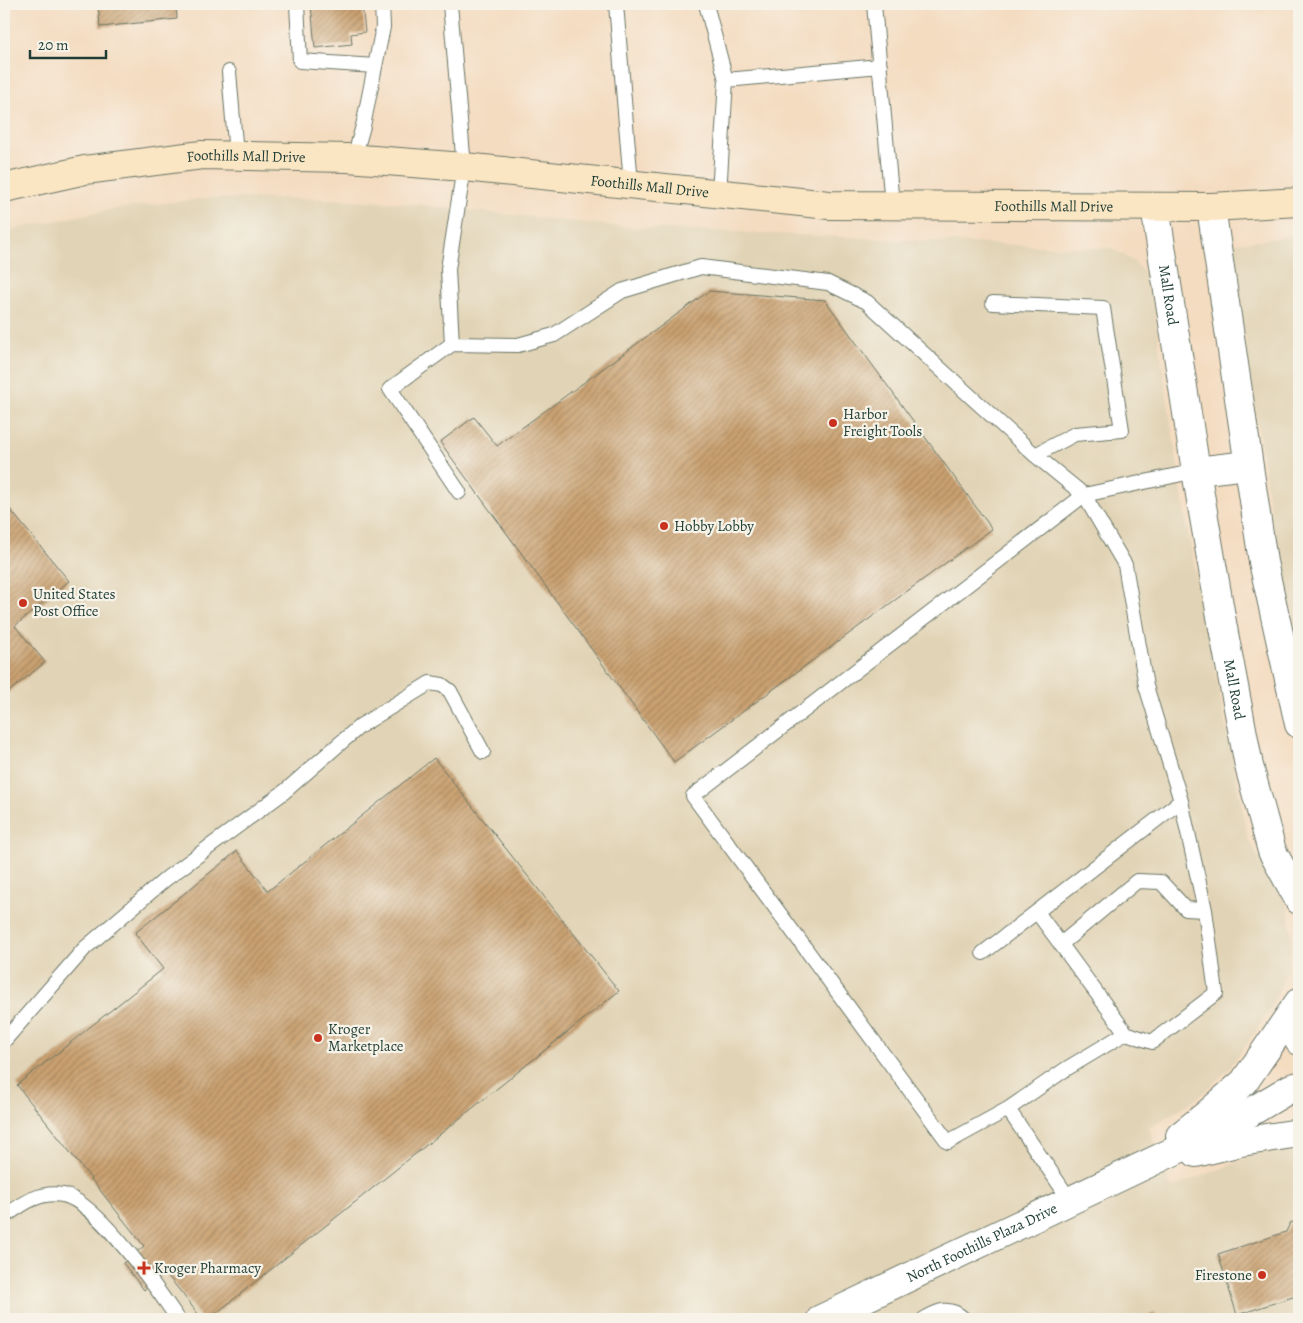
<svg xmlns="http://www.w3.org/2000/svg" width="1303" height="1323" font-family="Alegreya,serif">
<defs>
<pattern id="building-hatch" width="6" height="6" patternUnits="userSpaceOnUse" patternTransform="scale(1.25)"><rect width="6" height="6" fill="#caa171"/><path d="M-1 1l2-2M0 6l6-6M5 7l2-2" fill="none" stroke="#a3845e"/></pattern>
</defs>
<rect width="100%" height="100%" fill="#f7f3e8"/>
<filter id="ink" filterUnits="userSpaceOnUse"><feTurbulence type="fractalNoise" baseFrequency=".02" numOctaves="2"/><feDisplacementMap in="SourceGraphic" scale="10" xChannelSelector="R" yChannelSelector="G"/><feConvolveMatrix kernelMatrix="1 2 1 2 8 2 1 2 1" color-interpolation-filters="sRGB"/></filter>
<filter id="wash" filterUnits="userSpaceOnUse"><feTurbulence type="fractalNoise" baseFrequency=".0096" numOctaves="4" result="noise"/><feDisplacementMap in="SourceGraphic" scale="20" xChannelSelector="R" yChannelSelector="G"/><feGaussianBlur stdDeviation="1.12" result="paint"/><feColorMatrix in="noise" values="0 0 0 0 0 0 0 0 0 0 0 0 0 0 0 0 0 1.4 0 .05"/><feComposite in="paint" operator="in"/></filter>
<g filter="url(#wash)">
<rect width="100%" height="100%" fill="#f4dcc1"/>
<path fill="#e1d3b5" d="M 210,198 L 326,199 L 403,203 L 624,227 L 1081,248 L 1111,248 L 1133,261 L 1146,274 L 1152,298 L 1186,522 L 1248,839 L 1288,907 L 1292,936 L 1289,966 L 1271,1009 L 1228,1070 L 1196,1099 L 1149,1128 L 1171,1188 L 1230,1165 L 1273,1146 L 1299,1142 L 1299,1319 L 4,1319 L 4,231 L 114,209 Z
M 1299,235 L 1299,637 L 1277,556 L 1231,244 Z"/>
<g id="blocks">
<path fill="url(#building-hatch)" d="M 98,4 L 176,4 L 177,19 L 100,27 Z
M 311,4 L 362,4 L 365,32 L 351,34 L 352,44 L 315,48 Z
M 709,291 L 825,300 L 992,529 L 674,762 L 440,442 L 474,417 L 497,446 Z
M 4,502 L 69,581 L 15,626 L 45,662 L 4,696 Z
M 434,758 L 619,991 L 209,1319 L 202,1319 L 165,1272 L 144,1290 L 123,1263 L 144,1246 L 17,1085 L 163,969 L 135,933 L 237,851 L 268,891 Z
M 1299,1220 L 1299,1295 L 1237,1315 L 1218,1254 L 1286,1232 L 1290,1223 Z
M 1155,1313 L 1157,1319 L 1140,1319 Z"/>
</g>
</g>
<g filter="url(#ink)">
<use href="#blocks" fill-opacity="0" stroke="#6a7565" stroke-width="1"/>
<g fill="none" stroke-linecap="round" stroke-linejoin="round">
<defs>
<path id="lane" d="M 297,4 L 300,61 L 375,66
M 450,4 L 464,167 L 448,269 L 452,344 L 518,345 L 554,335 L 622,291 L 701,267 L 828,283 L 867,302 L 1035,455 L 1084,495 L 1196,471
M 616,4 L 631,184
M 706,4 L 726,80 L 719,194
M 874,4 L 892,205
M 229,72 L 236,155
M 726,80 L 880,66
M 354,158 L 363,126 L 383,27 L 382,4
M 993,303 L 1103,308 L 1122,430 L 1075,434 L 1035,455
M 452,344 L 390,389 L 459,492
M 1061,944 L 1137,881 L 1161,882 L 1186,909 L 1205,910
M 983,953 L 1181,801
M 4,1041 L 85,948 L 167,878 L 284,792 L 360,726 L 430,683 L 442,685 L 450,691 L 483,752
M 1008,1109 L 948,1142 L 693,796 L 1084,495 L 1125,565 L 1146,686 L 1181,801 L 1205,910 L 1216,993 L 1152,1042 L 1126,1033 L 1037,912
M 1070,1200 L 1008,1109 L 1066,1069 L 1126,1033
M 4,1217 C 22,1204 39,1191 63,1195 C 96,1201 158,1290 178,1319
M 924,1319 C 939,1310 950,1306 964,1319"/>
<g id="street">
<path id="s1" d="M 1155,207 L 1196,471 L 1223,628 L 1249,766 L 1272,851 L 1299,900"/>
<path d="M 1211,207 L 1263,562 L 1299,724"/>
<path d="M 1196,471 L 1248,465"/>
<path d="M 1299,1007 L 1297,1028 L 1299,1041"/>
<path d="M 1180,1136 L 1205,1116 L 1244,1082 L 1299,1002"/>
<path d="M 1196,1153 L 1241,1142 L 1299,1133"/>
<path id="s2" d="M 821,1319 L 1227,1126 L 1291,1088 L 1299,1086"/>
</g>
<g id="secondary">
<path id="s3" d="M 4,188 L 85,170 L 202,155 L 348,158 L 464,167 L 829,205 L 1211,207 L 1299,202"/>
</g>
</defs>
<use href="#lane" stroke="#6a7565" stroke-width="16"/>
<use href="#street" stroke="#6a7565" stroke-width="30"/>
<use href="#secondary" stroke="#6a7565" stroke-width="30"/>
<use href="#lane" stroke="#fff" stroke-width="14"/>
<use href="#street" stroke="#fff" stroke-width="28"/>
<use href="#secondary" stroke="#fbe6c4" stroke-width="28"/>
</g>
</g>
<g fill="#c8321e" stroke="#f7f3e8" stroke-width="2">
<circle cx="833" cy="423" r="5"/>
<circle cx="664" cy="526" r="5"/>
<circle cx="23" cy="603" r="5"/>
<circle cx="318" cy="1038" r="5"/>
<path d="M141.5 1260.5h5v5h5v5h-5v5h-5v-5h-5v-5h5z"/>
<circle cx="1262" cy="1275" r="5"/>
</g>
<g text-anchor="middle" stroke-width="4.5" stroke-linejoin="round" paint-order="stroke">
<g font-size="15" fill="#1f3d34" stroke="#f7f3e8">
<text dy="5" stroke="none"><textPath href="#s3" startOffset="245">Foothills Mall Drive</textPath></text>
<text dy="5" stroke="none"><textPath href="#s3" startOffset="650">Foothills Mall Drive</textPath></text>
<text dy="5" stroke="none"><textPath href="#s3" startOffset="1055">Foothills Mall Drive</textPath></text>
<text dy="5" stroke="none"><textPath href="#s1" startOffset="89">Mall Road</textPath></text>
<text dy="5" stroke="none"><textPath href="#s1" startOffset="489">Mall Road</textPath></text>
<text dy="5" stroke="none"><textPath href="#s2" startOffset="178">North Foothills Plaza Drive</textPath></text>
</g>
<g font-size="15" fill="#1f3d34" stroke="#f7f3e8" text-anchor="start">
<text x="843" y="419">Harbor<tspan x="843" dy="17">Freight Tools</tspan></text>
<text x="674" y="531">Hobby Lobby</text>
<text x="33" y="599">United States<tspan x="33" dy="17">Post Office</tspan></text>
<text x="328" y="1034">Kroger<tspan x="328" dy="17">Marketplace</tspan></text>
<text x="154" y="1273">Kroger Pharmacy</text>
<text x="1252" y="1280" text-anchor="end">Firestone</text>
</g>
</g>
<rect width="1303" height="1323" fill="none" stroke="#f7f3e8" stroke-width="20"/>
<path d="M30 50v8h76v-8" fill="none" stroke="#1f3d34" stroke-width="2.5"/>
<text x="38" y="50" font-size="15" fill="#1f3d34" stroke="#f7f3e8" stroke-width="4" paint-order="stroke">20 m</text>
</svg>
